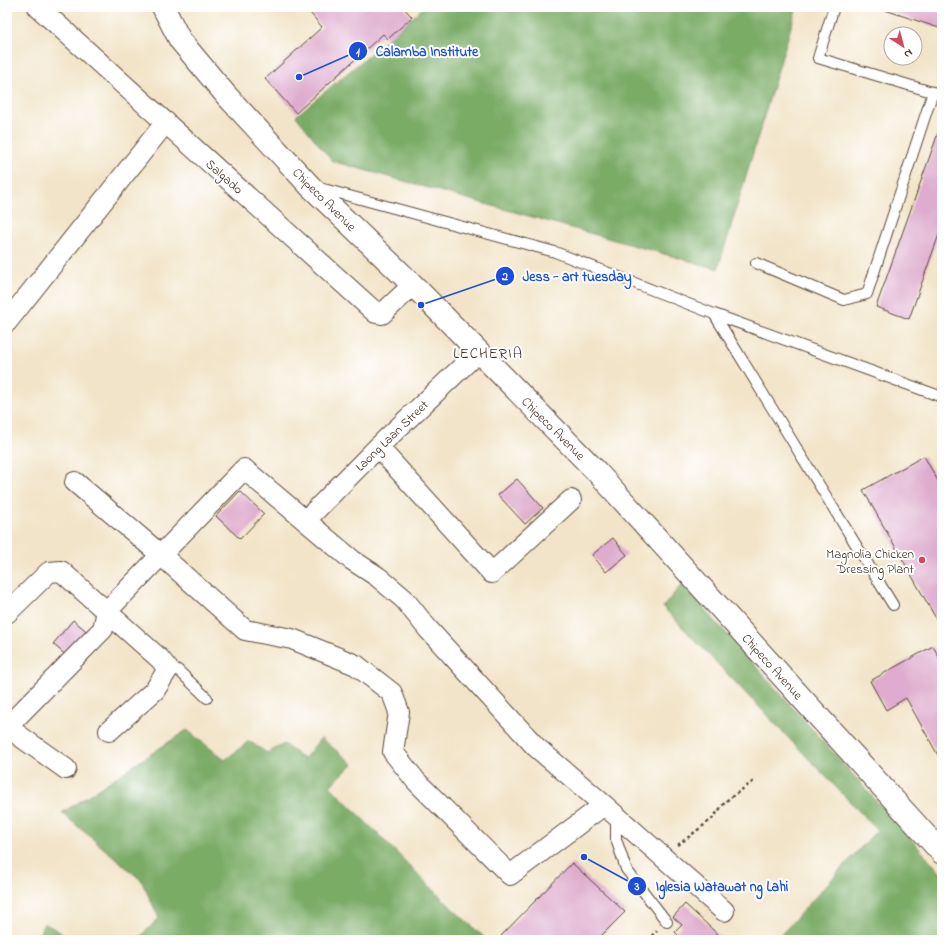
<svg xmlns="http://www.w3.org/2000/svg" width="949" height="947" font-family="'Indie Flower',sans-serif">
<rect width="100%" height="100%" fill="#fff"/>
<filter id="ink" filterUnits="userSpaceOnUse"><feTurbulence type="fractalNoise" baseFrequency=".025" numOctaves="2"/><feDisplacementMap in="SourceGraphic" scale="8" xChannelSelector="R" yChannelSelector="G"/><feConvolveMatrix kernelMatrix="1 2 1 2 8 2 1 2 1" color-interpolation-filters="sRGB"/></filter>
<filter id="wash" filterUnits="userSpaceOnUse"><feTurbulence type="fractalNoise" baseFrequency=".012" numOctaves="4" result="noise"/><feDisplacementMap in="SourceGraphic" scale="16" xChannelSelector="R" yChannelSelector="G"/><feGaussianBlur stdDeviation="0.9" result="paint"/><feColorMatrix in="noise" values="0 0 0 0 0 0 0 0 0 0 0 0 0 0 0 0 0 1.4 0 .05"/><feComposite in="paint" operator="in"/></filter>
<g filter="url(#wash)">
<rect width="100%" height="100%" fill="#f2e4c8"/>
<path fill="#7aac66" stroke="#5a6b42" d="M 424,7 L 797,7 L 718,269 L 332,161 L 296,116 L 388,39 Z
M 682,584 L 942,874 L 942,940 L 776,940 L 877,830 L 663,607 Z
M 187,730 L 225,760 L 249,741 L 267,753 L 284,744 L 304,759 L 321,738 L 353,764 L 330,786 L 453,909 L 487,940 L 137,940 L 159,918 L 141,880 L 62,813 Z
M 44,923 L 74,940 L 37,940 Z"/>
<g id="blocks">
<path fill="#deacce" d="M 305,7 L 403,7 L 412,17 L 388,39 L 383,34 L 296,113 L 265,79 L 322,27 Z
M 886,7 L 942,7 L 942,29 L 885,10 Z
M 942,122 L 942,226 L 909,319 L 876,307 Z
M 924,456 L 942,488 L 942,629 L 863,490 Z
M 517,479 L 543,508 L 525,524 L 498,495 Z
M 240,491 L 264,514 L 240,539 L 216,516 Z
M 613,538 L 627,555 L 606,572 L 592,555 Z
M 73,620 L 90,634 L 69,658 L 53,644 Z
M 933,646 L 942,663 L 942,755 L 939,757 L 906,698 L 886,710 L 870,681 Z
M 572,863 L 625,912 L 597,940 L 505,940 L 501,936 Z
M 685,904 L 724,940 L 682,940 L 682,939 L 675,932 L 682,925 L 673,917 Z"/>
</g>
</g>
<g filter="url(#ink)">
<use href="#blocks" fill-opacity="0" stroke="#564638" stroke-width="1"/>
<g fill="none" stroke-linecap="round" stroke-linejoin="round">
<defs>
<path id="lane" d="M 834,7 L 818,58 L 942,95
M 320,188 L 555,252 L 714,314 L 942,397
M 756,263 L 844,300 L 867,294 L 933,92
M 714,314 L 893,605
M 168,669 L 178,670 L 207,698
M 616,816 L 616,839 L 626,869 L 667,922"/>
<path id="street" d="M 38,7 L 376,313 L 382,314 L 413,285
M 7,322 L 166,122
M 378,447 L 492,573 L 571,500
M 75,482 L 161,555 L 245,630 L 292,639 L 356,665 L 392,693 L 399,712 L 393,752 L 416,781 L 510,875 L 604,805
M 306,520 L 378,447 L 478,352
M 7,613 L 49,572 L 61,571 L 160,659 L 168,669 L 155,690 L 109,731
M 66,769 L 7,727 L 103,629 L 107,611 L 244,469 L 352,560 L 378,577 L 404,599 L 428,629 L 536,747 L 604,805 L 724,911"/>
<path id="secondary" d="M 163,7 L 180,40 L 226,95 L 310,186 L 413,285 L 597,472 L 942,853"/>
</defs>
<use href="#lane" stroke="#564638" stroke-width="12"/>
<use href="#street" stroke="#564638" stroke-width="22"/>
<use href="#secondary" stroke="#564638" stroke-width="24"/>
<path stroke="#564638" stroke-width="2.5" stroke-dasharray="3 3" stroke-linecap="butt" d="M 678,845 L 712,819 L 726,801 L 754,781
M 647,940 L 657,931"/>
<use href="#lane" stroke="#fff" stroke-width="10"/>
<use href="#street" stroke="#fff" stroke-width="20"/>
<use href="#secondary" stroke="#fff" stroke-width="22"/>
</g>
</g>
<circle fill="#d1495b" stroke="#fff" stroke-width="1.5" cx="922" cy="560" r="4"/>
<g text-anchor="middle" stroke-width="4" stroke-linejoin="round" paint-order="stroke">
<g font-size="13" fill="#3b2a1e" stroke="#fff">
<text transform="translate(225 176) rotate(42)" y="5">Salgado</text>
<text transform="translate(325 199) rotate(45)" y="5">Chipeco Avenue</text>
<text transform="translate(554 428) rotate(45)" y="5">Chipeco Avenue</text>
<text transform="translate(391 435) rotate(-44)" y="5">Laong Laan Street</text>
<text transform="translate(773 666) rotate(48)" y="5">Chipeco Avenue</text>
</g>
<g font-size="13" fill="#3b2a1e" stroke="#fff" text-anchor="end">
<text x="914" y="558">Magnolia Chicken<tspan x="914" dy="15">Dressing Plant</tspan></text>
</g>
<g font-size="15" letter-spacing="1" fill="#3b2a1e" stroke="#fff">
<text x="488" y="358">LECHERIA</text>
</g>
</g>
<path fill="none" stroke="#1d4ed8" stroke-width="1.5" d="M299 77L358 51M421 305L505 276M584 857L637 886"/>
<g fill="#1d4ed8" stroke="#fff" stroke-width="1.5">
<circle cx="299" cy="77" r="4"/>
<circle cx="421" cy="305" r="4"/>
<circle cx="584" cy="857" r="4"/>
<circle cx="358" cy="51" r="10"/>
<circle cx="505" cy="276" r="10"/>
<circle cx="637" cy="886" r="10"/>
</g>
<g font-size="12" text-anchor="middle" font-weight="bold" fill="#fff">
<text x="358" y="56">1</text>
<text x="505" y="280">2</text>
<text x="637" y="890">3</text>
</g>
<g font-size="14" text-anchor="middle" font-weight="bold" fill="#1d4ed8" stroke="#fff" stroke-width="4" stroke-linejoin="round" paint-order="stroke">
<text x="427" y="56">Calamba Institute</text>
<text x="577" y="281">Jess - art tuesday</text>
<text x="722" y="891">Iglesia Watawat ng Lahi</text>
</g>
<rect width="949" height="947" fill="none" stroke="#fff" stroke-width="24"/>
<g transform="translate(903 46) rotate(144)"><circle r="19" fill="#ffffff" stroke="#b1aaa5"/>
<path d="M0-3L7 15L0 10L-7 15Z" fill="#d1495b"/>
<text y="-6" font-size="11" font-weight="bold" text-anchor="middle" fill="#3b2a1e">N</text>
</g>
</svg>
